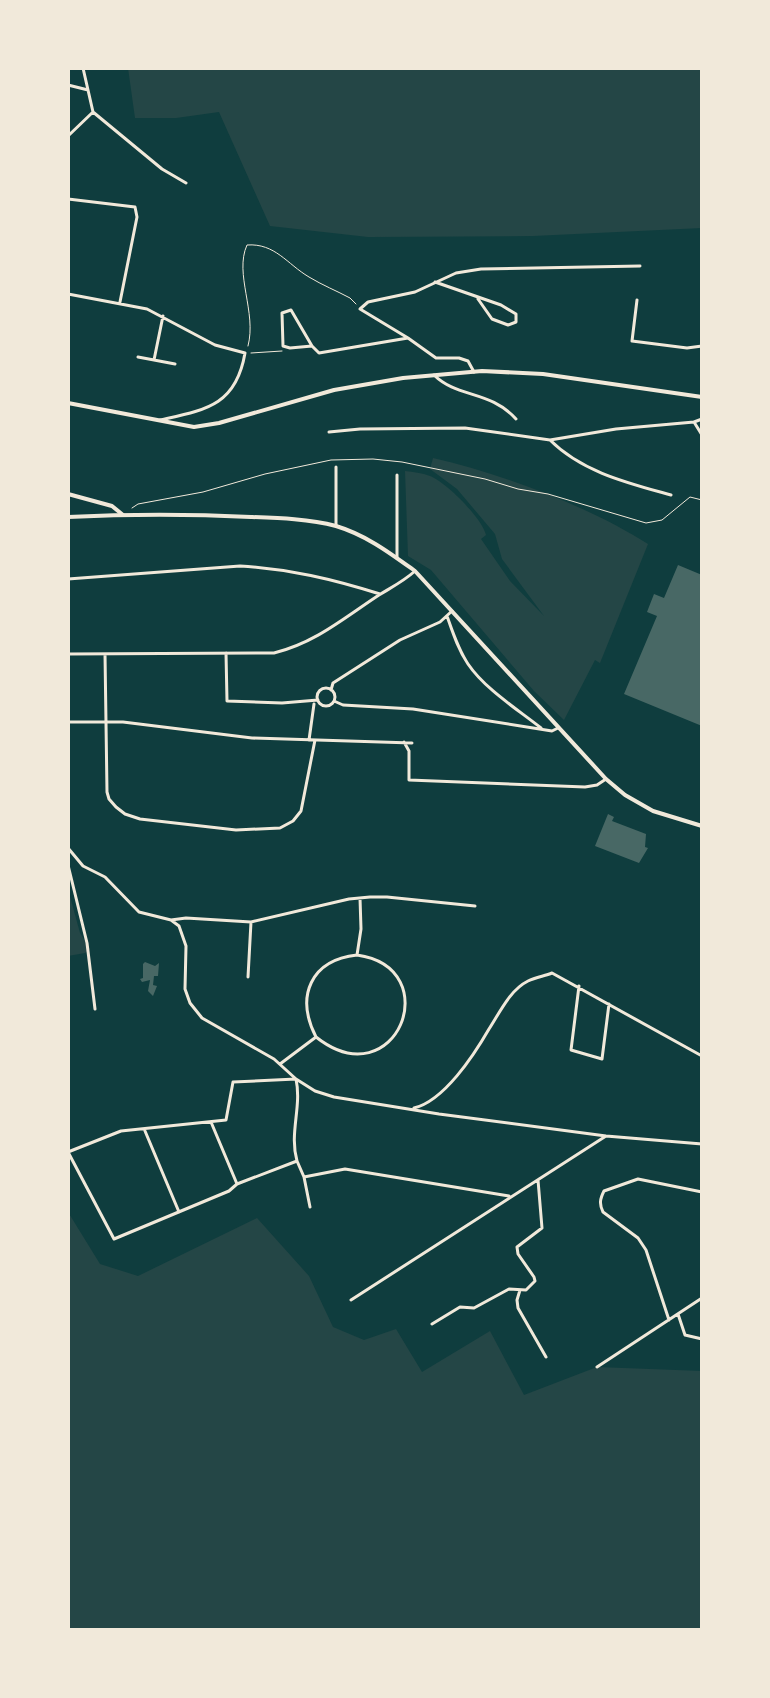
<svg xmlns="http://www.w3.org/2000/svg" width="770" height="1698" font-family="Rubik,sans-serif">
<rect width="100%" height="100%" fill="#0f3d3e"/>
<path fill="#244646" d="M 128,68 L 702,68 L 702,228 L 533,236 L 368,237 L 270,226 L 219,112 L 176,118 L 135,118 Z
M 433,458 C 503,474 588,506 648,544 L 600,663 L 595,660 L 564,720 L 534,691 L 431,570 L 408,556 L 405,471 C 413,472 422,473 430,476 C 446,482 482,518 486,535 L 481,539 L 510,581 L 544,616 L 502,559 L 495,534 L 457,489 L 430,469 Z
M 68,889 L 80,933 L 90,949 L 85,953 L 68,956 Z
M 68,1212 L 100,1264 L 138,1276 L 257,1218 L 309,1276 L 333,1327 L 364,1340 L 396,1329 L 422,1372 L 490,1331 L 524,1395 L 597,1367 L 702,1371 L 702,1630 L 68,1630 Z"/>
<path fill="#486865" d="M 678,565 L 702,575 L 702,726 L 624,694 L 657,616 L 647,612 L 654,594 L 664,598 Z
M 608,814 L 614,817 L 612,821 L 646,834 L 645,847 L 648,848 L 639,863 L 595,846 Z
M 145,962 L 155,966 L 159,963 L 158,976 L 154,976 L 153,985 L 157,986 L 153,996 L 148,991 L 150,980 L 142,982 L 140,979 L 143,978 L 143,964 Z"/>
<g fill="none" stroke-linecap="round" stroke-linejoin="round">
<path stroke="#f1e9da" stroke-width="1" d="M 248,346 C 257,312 234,274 247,245 C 275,243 287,264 309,277 C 322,285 337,291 350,298 L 356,304
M 251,353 L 282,351
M 132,508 L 138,504 L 203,492 L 265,474 L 331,460 L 373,459 L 402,462 L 485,479 L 518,489 L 548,494 L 646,523 L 662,520 L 690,497 L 702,500"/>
<path stroke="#f1e9da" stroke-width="3" d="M 83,68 L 93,112 L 162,169 L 186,183
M 68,85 L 88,90
M 68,136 L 93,112
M 68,199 L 135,207 L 137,217 L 120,302
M 435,282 L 501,305 L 516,314 L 516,322 L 508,325 L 492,319 L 478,299
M 68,294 L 147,309 L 215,345 L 245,353 C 236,406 205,410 160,420
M 637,300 L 632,341 L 687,348 L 702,346
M 163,316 L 154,360 L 175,364
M 312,346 L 290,348 L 283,346 L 282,313 L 291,310 L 312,346 L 319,353 L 408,338
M 138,357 L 154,360
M 474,372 L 468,361 L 459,358 L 436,358 L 408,338 L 360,309 L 368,302 L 415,292 L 456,273 L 481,269 L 640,266
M 434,375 C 457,398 490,390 516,419
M 702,419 L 694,422 L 702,435
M 329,432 L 360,429 L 465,428 L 550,440
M 671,495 C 628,483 582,472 550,440 L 616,429 L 694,422
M 336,526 L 336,467
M 397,558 L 397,475
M 68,579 L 240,566 C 290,569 332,579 380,594
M 447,616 C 453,633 458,649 468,664 C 485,689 517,709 541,728
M 226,653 L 227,701 L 282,703 L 318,700
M 68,654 L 274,653 C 315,643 344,618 379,595 C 392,587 404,581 415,571
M 105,654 L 107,792 L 109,799 L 116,807 L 125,814 L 140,819 L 236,830 L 280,828 L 293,821 L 301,811 L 315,740
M317 697a9 9 0 1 1 18 0a9 9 0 1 1-18 0Z
M 331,690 L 333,683 L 400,640 L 440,622 L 452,611
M 334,701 L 343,705 L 413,709 L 552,731 L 558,728
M 68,722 L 123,722 L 252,738 L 412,743
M 309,740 L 314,704
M 404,742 L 409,751 L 409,780 L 585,787 L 597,785 L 606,779
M 68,848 L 83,866 L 105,877 L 139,912 L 171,920 L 179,926 L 186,946 L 185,989 L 190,1003 L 202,1018 L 274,1059 L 296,1079 L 315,1091 L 334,1097 L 439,1114 L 606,1136 L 702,1144
M 68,865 L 87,943 L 95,1009
M 171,920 L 186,918 L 251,922 L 349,899 L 370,897 L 387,897 L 475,906
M 248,977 L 251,922
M 579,986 L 571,1050 L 602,1059 L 609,1004
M 316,1037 C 295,996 311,960 357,955 L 361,929 L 360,898
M 280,1064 L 316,1037 C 396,1100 448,968 357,955
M 296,1079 C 302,1107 289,1133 297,1161 L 237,1184 L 229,1191 L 114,1239 L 68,1152 L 121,1131 L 226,1120 L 233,1082 Z
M 414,1108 C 444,1101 474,1055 489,1029 C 500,1012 510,990 528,981 C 536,977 545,976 552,973 L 702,1056
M 211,1122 L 237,1184
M 145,1131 L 179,1212
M 297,1161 L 304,1177 L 310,1207
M 304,1177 L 345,1169 L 509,1196
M 520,1290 L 517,1300 L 518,1308 L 546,1357
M 351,1300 L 606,1136
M 678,1314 L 685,1335 L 702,1339
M 669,1320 L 646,1250 L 638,1238 L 603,1212 C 599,1204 600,1199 604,1191 L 638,1179 L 702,1192
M 432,1324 L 460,1307 L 474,1308 L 509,1289 L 526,1290 L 535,1281 L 534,1277 L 518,1254 L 517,1247 L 542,1228 L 538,1180
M 597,1367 L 702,1298"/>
<path stroke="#f1e9da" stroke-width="4" d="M 68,494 L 112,506 L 123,515"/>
<path stroke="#f1e9da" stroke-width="4" d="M 68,403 L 194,427 L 219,423 L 334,390 L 403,378 L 482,371 L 543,374 L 702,397
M 68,517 C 129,514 190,514 251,517 C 279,518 309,519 336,526 C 366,535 390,553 415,571 L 606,779 L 625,795 L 653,811 L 702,826"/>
</g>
<rect width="770" height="1698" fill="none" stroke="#f1e9da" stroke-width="140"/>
</svg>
